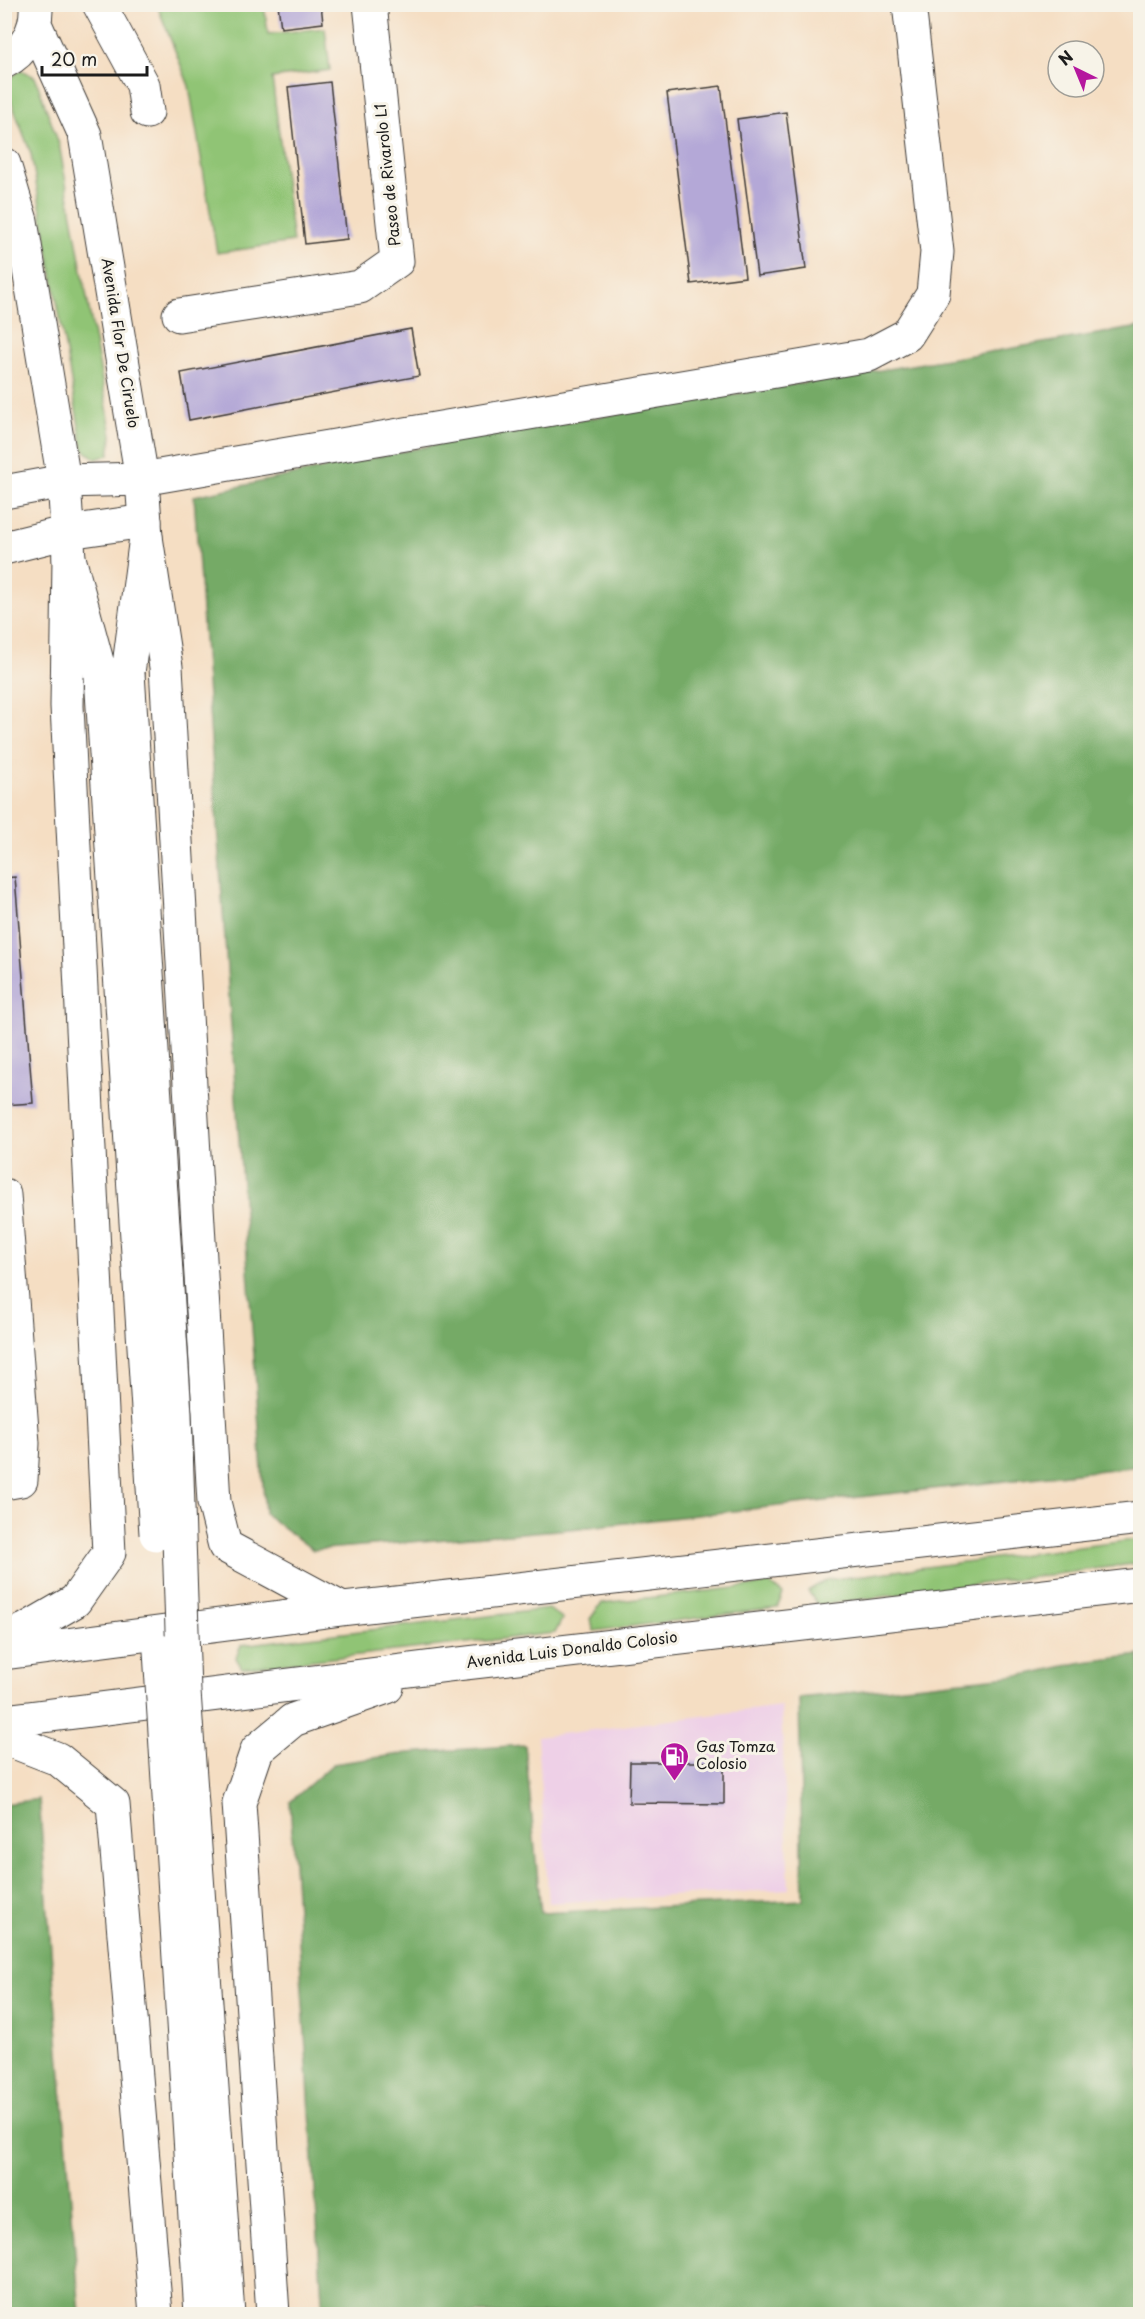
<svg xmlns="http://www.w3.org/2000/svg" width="1145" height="2319" font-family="'Playpen Sans',sans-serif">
<rect width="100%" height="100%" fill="#f7f3e8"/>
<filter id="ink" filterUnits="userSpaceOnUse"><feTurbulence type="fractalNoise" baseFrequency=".0167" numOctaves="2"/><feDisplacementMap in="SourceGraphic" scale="12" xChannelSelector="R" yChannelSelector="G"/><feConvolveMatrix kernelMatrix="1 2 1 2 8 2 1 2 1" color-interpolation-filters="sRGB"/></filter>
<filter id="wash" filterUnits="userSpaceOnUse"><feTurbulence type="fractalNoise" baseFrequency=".008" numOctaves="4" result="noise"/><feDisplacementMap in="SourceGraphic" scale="24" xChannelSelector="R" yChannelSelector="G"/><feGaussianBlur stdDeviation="1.35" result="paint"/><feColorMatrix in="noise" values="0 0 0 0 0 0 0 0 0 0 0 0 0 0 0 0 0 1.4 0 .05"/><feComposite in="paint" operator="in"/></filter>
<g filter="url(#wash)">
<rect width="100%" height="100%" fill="#f5dec3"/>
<path fill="#eed0e7" d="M 781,1706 L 789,1889 L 549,1903 L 537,1737 Z"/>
<path fill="#90c475" stroke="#567048" stroke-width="1.5" d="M 157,5 L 264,5 L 268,34 L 325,28 L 330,70 L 272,78 L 293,242 L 217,253 L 189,86 Z
M 21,70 L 35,77 L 59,144 L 112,435 L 109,455 L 96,459 L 83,449 L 31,154 L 8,93 L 8,80 Z
M 1140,1539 L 1140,1563 L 818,1605 L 808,1591 L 826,1580 Z
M 770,1584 L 783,1594 L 777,1608 L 594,1631 L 590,1619 L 602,1603 Z
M 549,1609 L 562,1619 L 555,1633 L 242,1668 L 236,1658 L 241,1645 Z"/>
<path fill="#74aa66" stroke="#486341" stroke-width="1.5" d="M 1140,327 L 1140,1466 L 571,1529 L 313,1550 L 265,1514 L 194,496 L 452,441 Z
M 1140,1655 L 1140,2314 L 323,2314 L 290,1802 L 333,1764 L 408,1753 L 525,1745 L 541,1913 L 803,1900 L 799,1698 L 1029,1674 L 1083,1662 Z
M 39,1799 L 80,2314 L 5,2314 L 5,1804 Z"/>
<g id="blocks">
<path fill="#b4a8d7" d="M 278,4 L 321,4 L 323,23 L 281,28 Z
M 330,82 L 347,239 L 305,244 L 288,87 Z
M 721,86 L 745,277 L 691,284 L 667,93 Z
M 786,112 L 806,269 L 757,276 L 737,119 Z
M 411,329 L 419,376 L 189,420 L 181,373 Z
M 15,877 L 33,1103 L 4,1105 L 4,878 Z
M 630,1762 L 724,1762 L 724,1804 L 629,1803 Z"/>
</g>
</g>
<g filter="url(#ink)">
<use href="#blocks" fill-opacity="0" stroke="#3d3935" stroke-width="1.5"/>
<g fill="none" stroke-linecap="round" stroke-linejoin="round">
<defs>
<path id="minor" d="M 99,4 L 143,85 L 147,112
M 179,315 L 360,287 L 397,261 L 370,4
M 4,492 L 64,481 L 142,479 L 869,355 L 907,335 L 933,294 L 937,252 L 909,4
M 4,548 L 68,532 L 145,521
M 4,1195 L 23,1443 L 21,1480 L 4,1483"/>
<path id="secondary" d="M 35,24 L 85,135 L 142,479 L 146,537 L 128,673
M 4,62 C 25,52 37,29 36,7
M 4,164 L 21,221 L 64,481 L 69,558 L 101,676"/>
<path id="primary" d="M 146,537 L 166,667 L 214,1502 L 225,1546 L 342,1609
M 4,1638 L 25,1630 L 75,1601 L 109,1553 L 67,706 L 69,558
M 4,1653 L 342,1609 L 1140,1518
M 4,1721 L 449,1665 L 1140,1585
M 4,1738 L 58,1759 L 113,1804 L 156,2314
M 273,2314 L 239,1803 L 257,1750 L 293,1720 L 387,1687"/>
</defs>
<use href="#minor" stroke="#3d3935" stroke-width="35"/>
<use href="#secondary" stroke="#3d3935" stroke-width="35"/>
<use href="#primary" stroke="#3d3935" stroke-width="35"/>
<use href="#minor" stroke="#fff" stroke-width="33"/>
<use href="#secondary" stroke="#fff" stroke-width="33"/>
<use href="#primary" stroke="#fff" stroke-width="33"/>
<defs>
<path id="secondary-bridge" d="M 128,673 L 175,1414 L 184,1692 L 228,2314
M 101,676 L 156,1534
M 160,1651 L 201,2314"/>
</defs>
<use href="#secondary-bridge" stroke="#3d3935" stroke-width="35" stroke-linecap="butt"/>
<use href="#secondary-bridge" stroke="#fff" stroke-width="33"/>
</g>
</g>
<defs>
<symbol id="fuel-pin" viewBox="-11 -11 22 30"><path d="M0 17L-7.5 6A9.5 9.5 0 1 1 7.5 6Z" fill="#b5179e" stroke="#f7f3e8"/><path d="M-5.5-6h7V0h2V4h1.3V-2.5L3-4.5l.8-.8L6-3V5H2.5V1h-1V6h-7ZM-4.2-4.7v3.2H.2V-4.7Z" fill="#fff"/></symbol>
</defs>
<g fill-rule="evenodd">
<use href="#fuel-pin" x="658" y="1740" width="33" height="45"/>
</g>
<g text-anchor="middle" stroke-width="6" stroke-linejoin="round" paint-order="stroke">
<g font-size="15" fill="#1c1c1c" stroke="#f7f3e8">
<text transform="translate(388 175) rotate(-96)" y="5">Paseo de Rivarolo L1</text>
<text transform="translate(120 343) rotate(81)" y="5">Avenida Flor De Ciruelo</text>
<text transform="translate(572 1650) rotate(-7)" y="5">Avenida Luis Donaldo Colosio</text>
</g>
<g font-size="15" fill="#1c1c1c" stroke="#f7f3e8" text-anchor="start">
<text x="696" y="1752">Gas Tomza<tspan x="696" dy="17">Colosio</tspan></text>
</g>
</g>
<rect width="1145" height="2319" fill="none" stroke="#f7f3e8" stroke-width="24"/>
<g transform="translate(1076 69) rotate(317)"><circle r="28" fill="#f7f3e8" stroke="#9f9d96" stroke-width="1.5"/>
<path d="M0-4.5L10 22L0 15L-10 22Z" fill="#b5179e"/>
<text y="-9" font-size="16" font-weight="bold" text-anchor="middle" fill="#1c1c1c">N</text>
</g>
<path d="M42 66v9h105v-9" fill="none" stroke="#1c1c1c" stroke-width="3"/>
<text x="51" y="66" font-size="18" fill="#1c1c1c" stroke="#f7f3e8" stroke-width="4.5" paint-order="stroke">20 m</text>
</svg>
